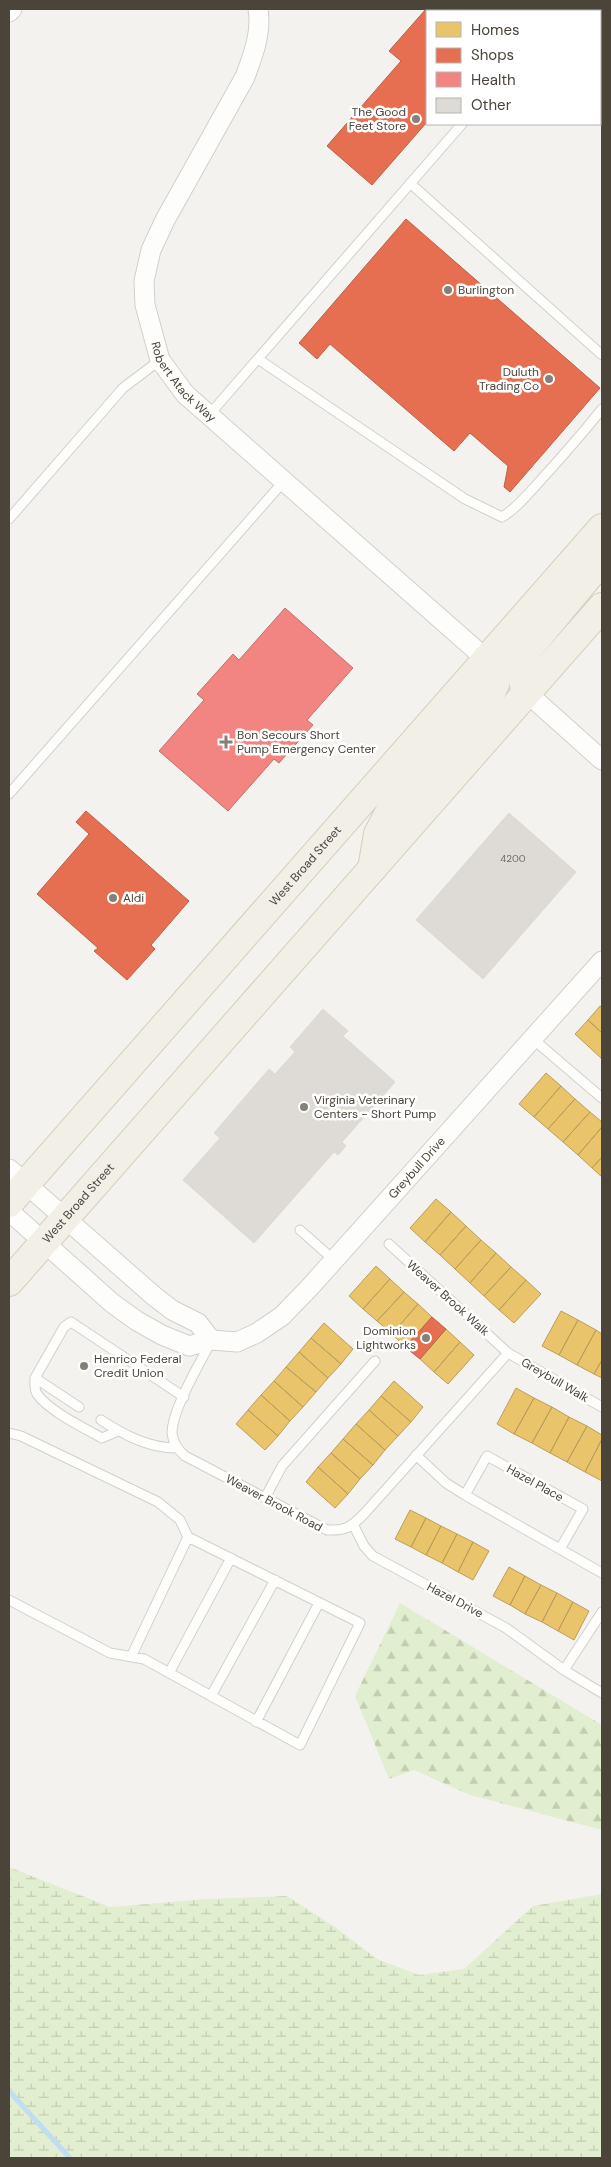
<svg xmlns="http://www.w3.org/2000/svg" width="611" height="2167" font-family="'DM Sans',sans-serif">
<defs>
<pattern id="forest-firs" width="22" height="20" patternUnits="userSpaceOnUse" patternTransform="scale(1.25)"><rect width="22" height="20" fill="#e1eecf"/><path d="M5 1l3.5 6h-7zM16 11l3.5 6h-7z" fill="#c3cdb2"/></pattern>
<pattern id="wetland-marsh" width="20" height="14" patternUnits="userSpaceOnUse" patternTransform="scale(1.25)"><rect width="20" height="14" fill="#e1eecf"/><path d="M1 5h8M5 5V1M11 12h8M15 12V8" fill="none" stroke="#c3cdb2"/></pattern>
</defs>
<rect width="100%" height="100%" fill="#f4f2ee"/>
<path fill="url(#forest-firs)" d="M 400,1603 L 602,1725 L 602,1830 L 470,1795 L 414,1770 L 389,1779 L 355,1696 Z"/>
<path fill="url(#wetland-marsh)" d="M 9,1867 L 110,1907 L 207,1899 L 287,1896 L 335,1927 L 377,1959 L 419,1975 L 464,1969 L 533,1906 L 602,1894 L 602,2158 L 9,2158 Z"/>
<path fill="#e9c46a" stroke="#ba9e5b" d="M 600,1006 L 602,1007 L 602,1033 L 588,1020 Z
M 588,1020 L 602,1033 L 602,1059 L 575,1034 Z
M 546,1073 L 561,1086 L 534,1117 L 519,1104 Z
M 561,1086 L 575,1099 L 548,1129 L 534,1117 Z
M 575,1099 L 590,1112 L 563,1142 L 548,1129 Z
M 590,1112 L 602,1122 L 602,1127 L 578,1155 L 563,1142 Z
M 602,1127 L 602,1157 L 592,1168 L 578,1155 Z
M 602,1157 L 602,1177 L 592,1168 Z
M 436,1199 L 451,1212 L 425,1242 L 410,1228 Z
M 451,1212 L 466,1226 L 440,1255 L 425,1242 Z
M 466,1226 L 481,1240 L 455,1269 L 440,1255 Z
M 481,1240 L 496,1253 L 470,1283 L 455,1269 Z
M 496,1253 L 511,1267 L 484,1296 L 470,1283 Z
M 376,1266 L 390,1279 L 363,1309 L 349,1296 Z
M 511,1267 L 526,1280 L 499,1310 L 484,1296 Z
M 390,1279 L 404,1292 L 377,1321 L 363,1309 Z
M 526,1280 L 541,1294 L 514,1323 L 499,1310 Z
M 404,1292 L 418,1304 L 392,1334 L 377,1321 Z
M 418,1304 L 432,1317 L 405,1347 L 392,1334 Z
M 561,1311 L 578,1320 L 559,1355 L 542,1346 Z
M 578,1320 L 596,1330 L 577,1365 L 559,1355 Z
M 324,1323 L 353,1349 L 341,1364 L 311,1338 Z
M 446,1329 L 460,1342 L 434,1372 L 420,1359 Z
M 596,1330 L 602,1334 L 602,1360 L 594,1374 L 577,1365 Z
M 311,1338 L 341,1364 L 328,1378 L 299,1352 Z
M 460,1342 L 474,1355 L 448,1384 L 434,1372 Z
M 299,1352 L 328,1378 L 316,1392 L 286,1367 Z
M 602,1360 L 602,1378 L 594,1374 Z
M 286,1367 L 316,1392 L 303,1407 L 274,1381 Z
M 274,1381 L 303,1407 L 290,1421 L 261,1395 Z
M 394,1381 L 423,1407 L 411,1422 L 381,1396 Z
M 516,1388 L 534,1398 L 514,1434 L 497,1424 Z
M 261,1395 L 290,1421 L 278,1436 L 248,1410 Z
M 381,1396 L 411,1422 L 398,1436 L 369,1410 Z
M 534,1398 L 552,1407 L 532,1443 L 514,1434 Z
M 552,1407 L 569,1417 L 550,1453 L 532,1443 Z
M 248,1410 L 278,1436 L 265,1450 L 236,1424 Z
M 369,1410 L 398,1436 L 385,1450 L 356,1424 Z
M 569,1417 L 587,1426 L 567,1462 L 550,1453 Z
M 356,1424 L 385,1450 L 373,1465 L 343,1439 Z
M 587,1426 L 602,1435 L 602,1439 L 585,1472 L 567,1462 Z
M 343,1439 L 373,1465 L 360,1479 L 331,1453 Z
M 602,1439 L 602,1481 L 585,1472 Z
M 331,1453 L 360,1479 L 348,1494 L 318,1467 Z
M 318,1467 L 348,1494 L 335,1508 L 306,1482 Z
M 410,1510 L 426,1518 L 411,1547 L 395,1539 Z
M 426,1518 L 441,1526 L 426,1555 L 411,1547 Z
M 441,1526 L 457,1534 L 442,1563 L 426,1555 Z
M 457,1534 L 473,1542 L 458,1572 L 442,1563 Z
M 473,1542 L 489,1551 L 473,1580 L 458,1572 Z
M 509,1567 L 525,1576 L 510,1605 L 493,1596 Z
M 525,1576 L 541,1585 L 525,1614 L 510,1605 Z
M 541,1585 L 557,1593 L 542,1622 L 525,1614 Z
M 557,1593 L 573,1602 L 558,1631 L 542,1622 Z
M 573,1602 L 589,1611 L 574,1640 L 558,1631 Z"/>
<path fill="#e76f51" stroke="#b8624a" d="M 426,9 L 526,9 L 524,11 L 427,11 L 427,122 L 372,185 L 327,146 L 401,61 L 389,51 Z
M 406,219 L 600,388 L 510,492 L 504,487 L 508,466 L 470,433 L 454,451 L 330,344 L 317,359 L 299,343 Z
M 86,811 L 189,901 L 151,945 L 155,949 L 127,980 L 94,951 L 98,948 L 37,894 L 89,834 L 76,822 Z
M 432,1317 L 446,1329 L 420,1359 L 405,1347 Z"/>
<path fill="#f28482" stroke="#c0716c" d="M 285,608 L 353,668 L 307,720 L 313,725 L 279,763 L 274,759 L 228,811 L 159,751 L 204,700 L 197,694 L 233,654 L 239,660 Z"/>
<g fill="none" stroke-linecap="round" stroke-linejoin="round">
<path stroke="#c0ddf1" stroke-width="5" d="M 9,2091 L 70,2158"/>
</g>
<path fill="#dedbd6" stroke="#dcd9d4" d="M 509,813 L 576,872 L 483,979 L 416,920 Z
M 323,1009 L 348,1031 L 343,1036 L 395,1082 L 342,1142 L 346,1146 L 338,1155 L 334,1152 L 254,1243 L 183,1180 L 220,1138 L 214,1133 L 269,1069 L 275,1074 L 295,1052 L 290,1047 Z"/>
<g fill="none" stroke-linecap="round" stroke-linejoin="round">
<defs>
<path id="service" d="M 560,11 L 562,9
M 410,183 L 602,355
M 258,359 L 465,499 L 502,517 C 516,509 528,494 539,482 C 561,458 582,434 602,409
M 209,415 L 462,124
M 9,519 L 123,388 L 160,360
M 9,794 L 284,481
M 533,1039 L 602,1098
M 300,1230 L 334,1260
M 389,1244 L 508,1353 L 602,1407
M 211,1341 C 200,1364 172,1409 172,1433 C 173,1443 178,1450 185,1456 L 327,1530 C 346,1531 351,1527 364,1514 L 508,1353
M 35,1378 L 79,1407
M 101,1420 C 124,1435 149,1448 176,1448
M 118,1431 L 102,1438 C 84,1428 49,1411 37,1394 C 34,1389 35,1384 35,1378 L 64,1327 L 71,1322 L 184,1397
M 9,1433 L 21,1436 L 158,1502 L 180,1520 L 188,1537
M 416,1455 L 446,1483 L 465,1495 L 602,1573
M 465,1495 L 487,1456 L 583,1509 L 560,1549
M 265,1498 L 282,1466 L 375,1361
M 353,1524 L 364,1546 L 373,1556 L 506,1628 L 564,1670 L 602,1693
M 9,1600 L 110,1653 L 144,1659 L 300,1745 L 360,1623 L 188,1537 L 131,1657
M 564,1670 L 602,1612
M 169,1673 L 231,1558
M 211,1696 L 275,1580
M 256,1722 L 319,1603"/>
<g id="minor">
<path id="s1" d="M 258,9 C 262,33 253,55 245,77 L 165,220 L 151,250 L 144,281 L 145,305 L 160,360 L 185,394 L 486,659"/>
<path d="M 9,12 L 12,9"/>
<path d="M 526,692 L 602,760"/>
<path d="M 9,1169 L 154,1296 L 172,1310 L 198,1323 L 211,1340"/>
<path id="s2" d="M 9,1211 L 112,1303 L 137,1321 L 162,1335 L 189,1346 L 211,1340 L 237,1342 L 257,1333 L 282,1316 L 310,1287 L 602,961"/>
</g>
<g id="primary">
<path d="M 526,692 L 518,661 L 602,560"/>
<path d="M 372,869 L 378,834 L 390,811 L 490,694 L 495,684 L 497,675 L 486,659"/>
<path id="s3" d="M 9,1203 L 602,528"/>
<path id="s4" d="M 9,1282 L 602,607"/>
</g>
</defs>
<use href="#service" stroke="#d2d0cb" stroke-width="11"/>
<use href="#minor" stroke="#d2d0cb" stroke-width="21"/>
<use href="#primary" stroke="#d6cebb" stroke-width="30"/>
<use href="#service" stroke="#fdfdfc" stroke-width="9"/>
<use href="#minor" stroke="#fdfdfc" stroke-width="19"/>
<use href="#primary" stroke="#f2efe6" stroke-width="28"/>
</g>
<g fill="#868178" stroke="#fff" stroke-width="2">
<circle cx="416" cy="119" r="5"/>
<circle cx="448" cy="290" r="5"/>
<circle cx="549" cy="379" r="5"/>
<path d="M223.5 734.5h5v5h5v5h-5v5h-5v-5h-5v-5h5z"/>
<circle cx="113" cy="898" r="5"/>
<circle cx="304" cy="1107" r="5"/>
<circle cx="426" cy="1338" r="5"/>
<circle cx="84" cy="1366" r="5"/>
</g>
<g text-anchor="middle" stroke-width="5" stroke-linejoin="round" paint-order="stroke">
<g font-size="10" fill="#706a61">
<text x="513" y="862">4200</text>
</g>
<g font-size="12" fill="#4b4439" stroke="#fff" text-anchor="start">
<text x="406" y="116" text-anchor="end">The Good<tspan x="406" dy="14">Feet Store</tspan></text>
<text x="458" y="294">Burlington</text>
<text x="539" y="376" text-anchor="end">Duluth<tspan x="539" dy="14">Trading Co</tspan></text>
<text x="237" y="739">Bon Secours Short<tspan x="237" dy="14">Pump Emergency Center</tspan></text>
<text x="123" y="902">Aldi</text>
<text x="314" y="1104">Virginia Veterinary<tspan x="314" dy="14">Centers - Short Pump</tspan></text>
<text x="416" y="1335" text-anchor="end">Dominion<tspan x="416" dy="14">Lightworks</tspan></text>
<text x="94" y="1363">Henrico Federal<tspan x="94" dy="14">Credit Union</tspan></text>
</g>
<g font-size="12" fill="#4b4439" stroke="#fff">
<text dy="4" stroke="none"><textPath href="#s1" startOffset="411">Robert Atack Way</textPath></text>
<text dy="4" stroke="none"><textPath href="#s3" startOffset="449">West Broad Street</textPath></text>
<text dy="4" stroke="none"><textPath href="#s2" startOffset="528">Greybull Drive</textPath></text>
<text dy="4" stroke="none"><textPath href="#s4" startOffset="105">West Broad Street</textPath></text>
<text transform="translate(448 1298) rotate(42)" y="4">Weaver Brook Walk</text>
<text transform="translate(555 1380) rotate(30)" y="4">Greybull Walk</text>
<text transform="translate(535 1483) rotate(29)" y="4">Hazel Place</text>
<text transform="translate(274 1503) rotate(28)" y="4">Weaver Brook Road</text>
<text transform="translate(455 1600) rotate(28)" y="4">Hazel Drive</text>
</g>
</g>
<rect width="611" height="2167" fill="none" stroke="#4b4439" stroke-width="20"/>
<rect x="426" y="10" width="175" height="115" fill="#ffffff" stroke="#b7b4b0"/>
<rect x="436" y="22" width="25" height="15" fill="#e9c46a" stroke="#b7b4b0"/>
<text x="471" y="35" font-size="15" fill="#4b4439">Homes</text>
<rect x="436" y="48" width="25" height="15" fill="#e76f51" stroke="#b7b4b0"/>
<text x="471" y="60" font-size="15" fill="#4b4439">Shops</text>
<rect x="436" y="72" width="25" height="15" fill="#f28482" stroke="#b7b4b0"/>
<text x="471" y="85" font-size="15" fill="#4b4439">Health</text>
<rect x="436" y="98" width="25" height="15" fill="#dedbd6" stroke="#b7b4b0"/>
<text x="471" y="110" font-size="15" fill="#4b4439">Other</text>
</svg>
